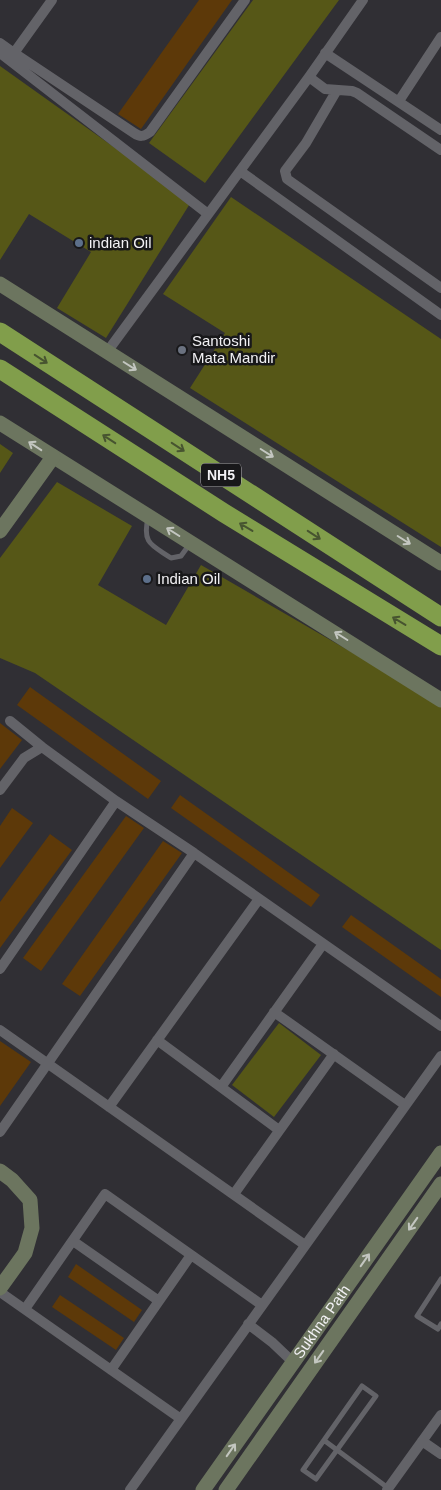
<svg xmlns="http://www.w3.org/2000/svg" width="441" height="1490" font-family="Arial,sans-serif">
<rect width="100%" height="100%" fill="#302f34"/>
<path fill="#565717" d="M 253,0 L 339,0 L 205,183 L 149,143 Z
M 0,66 L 191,202 L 106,338 L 57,308 L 91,252 L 29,214 L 0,260 Z
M 231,197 L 441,339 L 441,547 L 190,388 L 225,333 L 163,294 Z
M 0,444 L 13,453 L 0,473 Z
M 57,482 L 132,526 L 98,585 L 166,625 L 201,565 L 441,704 L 441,950 L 35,673 L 0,658 L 0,558 Z
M 279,1023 L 321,1055 L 274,1117 L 232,1085 Z"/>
<path fill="#5d3909" d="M 199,0 L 232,0 L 141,129 L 118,114 Z
M 30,687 L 161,781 L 148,799 L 17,705 Z
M 0,723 L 22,740 L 0,769 Z
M 180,795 L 320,895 L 311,907 L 171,808 Z
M 12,808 L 33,823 L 0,868 L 0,826 Z
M 126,816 L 144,828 L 41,971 L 23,958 Z
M 50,834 L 72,850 L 0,948 L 0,902 Z
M 163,841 L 182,853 L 80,996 L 62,984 Z
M 351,915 L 441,979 L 441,997 L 342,927 Z
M 0,1041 L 31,1062 L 0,1106 Z
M 76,1264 L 142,1310 L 134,1322 L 68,1277 Z
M 60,1295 L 124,1338 L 116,1350 L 52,1307 Z"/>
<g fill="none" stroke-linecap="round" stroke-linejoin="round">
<path stroke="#636368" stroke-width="5" d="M 148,518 C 142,544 152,545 171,558 L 181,556 L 189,545
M 441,1279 L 417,1316 L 438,1329 L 441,1324
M 362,1386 L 376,1396 L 316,1479 L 303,1470 Z
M 325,1441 L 388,1488"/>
<path stroke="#636368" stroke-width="10" d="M 0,43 L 14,53 L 52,0
M 0,53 L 208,214
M 14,53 L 134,133 C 140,137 143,137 150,132 L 245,0
M 325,53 L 441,130
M 309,77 L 325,89 L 352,91 L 357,93 L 441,150
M 337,90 L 306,143 L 285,171 L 287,179 L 441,288
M 399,101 L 441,37
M 240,171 L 441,315
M 107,352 L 309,77 L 363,0
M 10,721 L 42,747
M 0,790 L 24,758 L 42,747 L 116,801 L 194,853 L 441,1026
M 0,969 L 116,801
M 274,1012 L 405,1105
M 0,1030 L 305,1245
M 157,1040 L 279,1130
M 221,1087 L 323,944
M 109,1107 L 259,899
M 0,1132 L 194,853
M 234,1194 L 334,1054
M 73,1241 L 159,1301
M 0,1292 L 181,1419
M 25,1309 L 105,1194 L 262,1305
M 248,1324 L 273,1343 L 293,1362
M 111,1370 L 191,1255
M 422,1441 L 441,1454
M 130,1490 L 441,1056
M 387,1490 L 441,1415"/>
<g stroke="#6c755f" stroke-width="15">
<path d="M 0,284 L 441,563"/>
<path d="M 0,423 L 441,700"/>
<path d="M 0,531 L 53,457"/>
<path d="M 0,1171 L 12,1180 L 30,1200 L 32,1228 L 25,1253 L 0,1288"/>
<path id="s1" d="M 203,1490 L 441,1153"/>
<path d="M 226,1490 L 441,1184"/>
</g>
<path stroke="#819e4b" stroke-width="19" d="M 0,332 L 441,617
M 0,369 L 224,513 L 441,646"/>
</g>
<defs><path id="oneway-shaft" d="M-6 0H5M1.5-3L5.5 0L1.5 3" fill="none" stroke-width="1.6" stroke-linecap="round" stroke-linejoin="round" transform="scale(1.25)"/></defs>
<g stroke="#475430">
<use href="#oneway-shaft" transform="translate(41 359) rotate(33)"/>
<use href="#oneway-shaft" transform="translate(109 439) rotate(-147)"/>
<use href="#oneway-shaft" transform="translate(178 447) rotate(33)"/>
<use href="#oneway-shaft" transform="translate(246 527) rotate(-149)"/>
<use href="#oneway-shaft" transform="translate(314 535) rotate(33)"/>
<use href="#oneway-shaft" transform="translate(399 621) rotate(-149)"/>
</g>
<g stroke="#c3c6c0">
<use href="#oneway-shaft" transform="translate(130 366) rotate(32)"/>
<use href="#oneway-shaft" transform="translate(35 446) rotate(-147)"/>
<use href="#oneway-shaft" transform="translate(267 453) rotate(32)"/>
<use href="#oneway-shaft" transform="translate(173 532) rotate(-148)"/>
<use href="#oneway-shaft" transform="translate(404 540) rotate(32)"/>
<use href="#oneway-shaft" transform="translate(341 636) rotate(-148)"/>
<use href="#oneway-shaft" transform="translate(413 1224) rotate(125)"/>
<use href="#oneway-shaft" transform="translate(365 1260) rotate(-55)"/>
<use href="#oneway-shaft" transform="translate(319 1357) rotate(125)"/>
<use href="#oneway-shaft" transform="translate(231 1450) rotate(-55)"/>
</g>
<g fill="#5c6f8a" stroke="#18181a" stroke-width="2">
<circle cx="79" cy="243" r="5"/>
<circle cx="147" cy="579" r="5"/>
</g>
<circle fill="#6b7280" stroke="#18181a" stroke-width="2" cx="182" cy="350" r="5"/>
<g text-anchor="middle" stroke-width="5" stroke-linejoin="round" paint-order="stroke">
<rect fill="#18181a" stroke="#b1b0b3" stroke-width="1" x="201" y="463.5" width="40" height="23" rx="4"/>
<g font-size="14" font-weight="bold" fill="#f2f1f4">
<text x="221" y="480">NH5</text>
</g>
<g font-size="15" fill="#f2f1f4" stroke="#18181a" text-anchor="start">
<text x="89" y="248">indian Oil</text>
<text x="192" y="346">Santoshi<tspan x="192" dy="17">Mata Mandir</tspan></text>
<text x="157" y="584">Indian Oil</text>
</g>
<g font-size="15" fill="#f2f1f4" stroke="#18181a">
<text dy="5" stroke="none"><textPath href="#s1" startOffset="206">Sukhna Path</textPath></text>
</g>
</g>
</svg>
